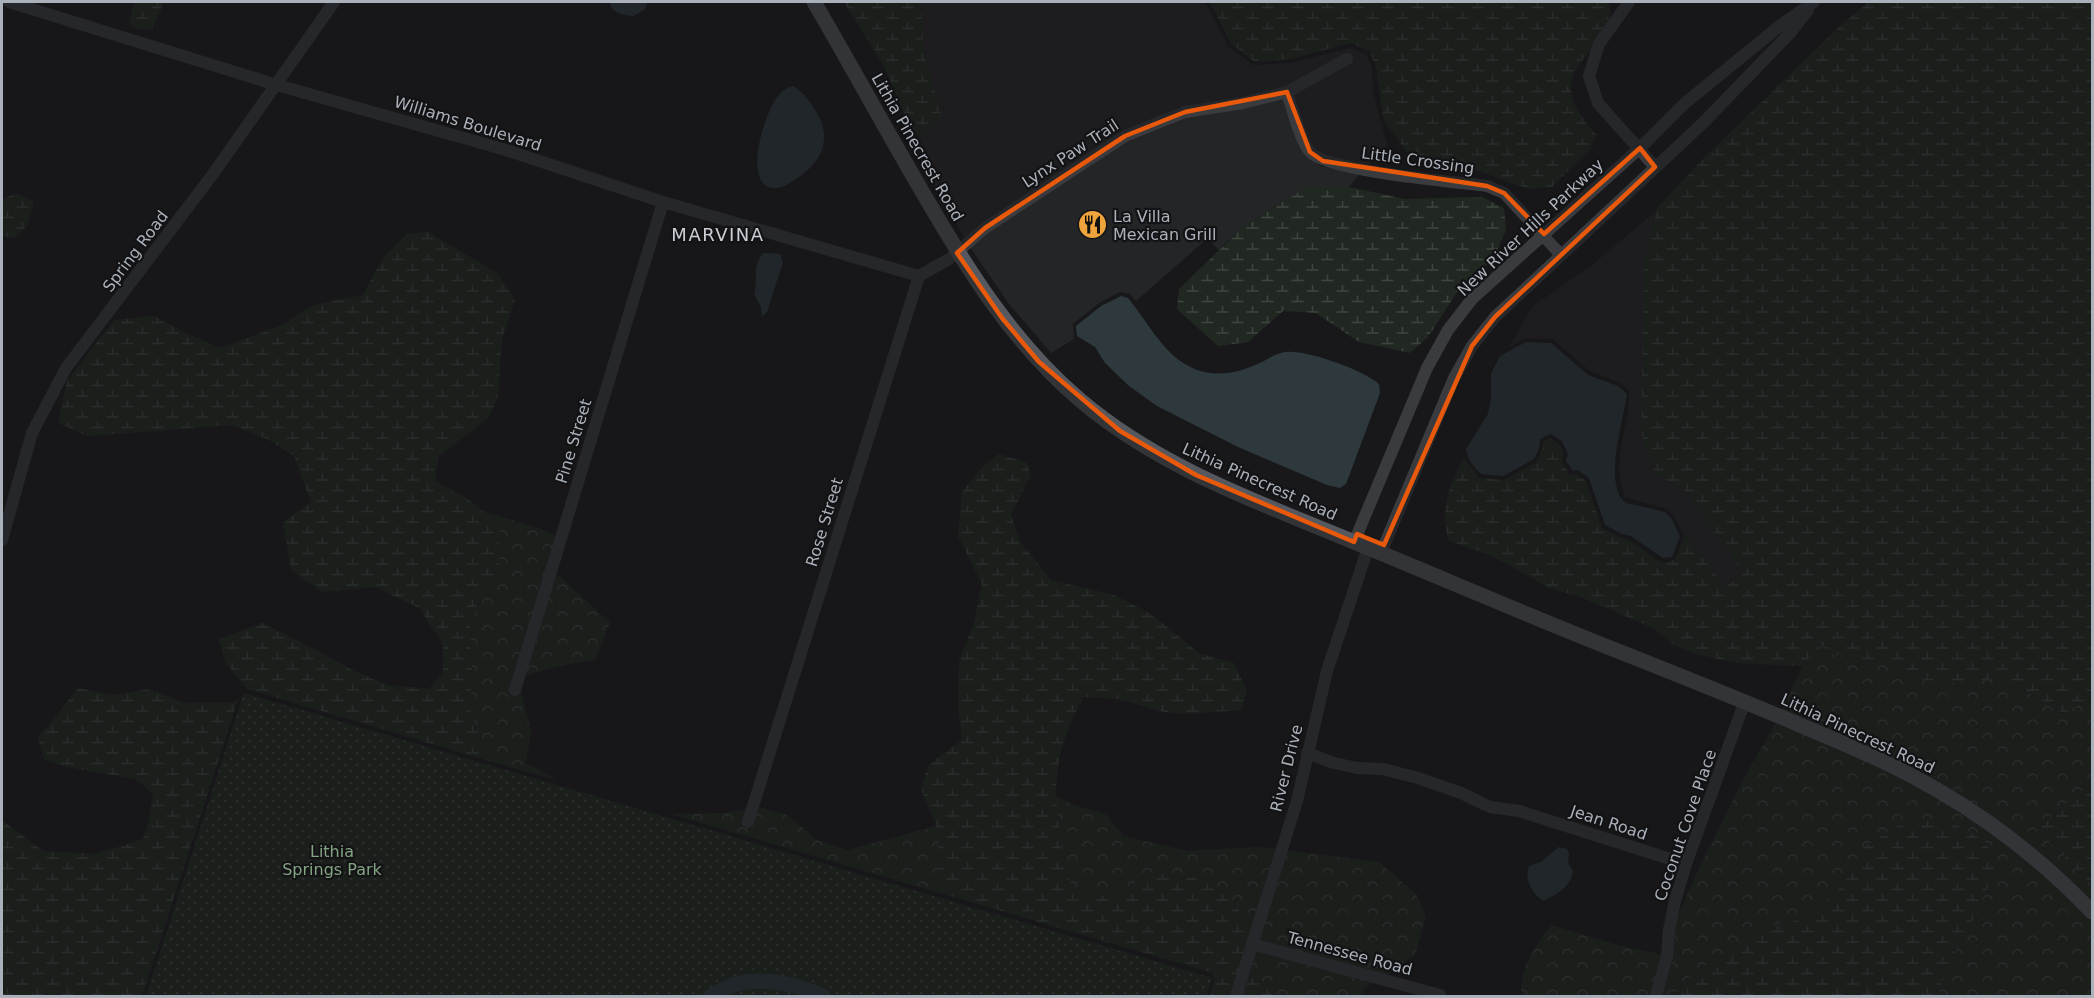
<svg xmlns="http://www.w3.org/2000/svg" width="2094" height="998" font-family="'DejaVu Sans',sans-serif">
<defs>
<pattern id="green-dots" width="8" height="8" patternUnits="userSpaceOnUse" patternTransform="scale(1.5)"><rect width="8" height="8" fill="#202821"/><path d="M2 2h.1M6 6h.1" fill="none" stroke="#3e453f" stroke-width="1.8" stroke-linecap="round"/></pattern>
<pattern id="forest-crowns" width="20" height="18" patternUnits="userSpaceOnUse" patternTransform="scale(1.5)"><rect width="20" height="18" fill="#202821"/><path d="M2 6a3 3 0 1 1 6 0M12 15a3 3 0 1 1 6 0" fill="none" stroke="#3e453f"/></pattern>
<pattern id="wetland-marsh" width="20" height="14" patternUnits="userSpaceOnUse" patternTransform="scale(1.5)"><rect width="20" height="14" fill="#202821"/><path d="M1 5h8M5 5V1M11 12h8M15 12V8" fill="none" stroke="#3e453f"/></pattern>
</defs>
<rect width="100%" height="100%" fill="#18181a"/>
<path fill="#242527" d="M 922,2 L 1205,2 L 1228,46 L 1253,65 L 1290,63 L 1351,48 L 1366,55 L 1372,68 L 1373,91 L 1387,145 L 1369,165 L 1325,157 L 1313,149 L 1303,128 L 1293,94 L 1353,61 L 1349,53 L 1286,87 L 1124,131 L 965,239 L 910,144 L 918,138 L 931,80 L 923,49 Z
M 1284,97 L 1307,156 L 1321,166 L 1360,174 L 1349,187 L 1307,187 L 1244,226 L 1218,250 L 1208,238 L 1136,301 L 1130,294 L 1120,292 L 1099,303 L 1073,324 L 1074,339 L 1051,353 L 1009,304 L 970,247 L 988,232 L 1127,140 L 1186,117 Z
M 1656,211 L 1644,266 L 1655,474 L 1687,492 L 1743,572 L 1725,587 L 1685,534 L 1684,535 L 1674,516 L 1667,509 L 1624,497 L 1619,472 L 1621,445 L 1628,413 L 1629,390 L 1619,382 L 1590,371 L 1553,339 L 1526,338 L 1509,347 L 1533,306 L 1591,266 Z"/>
<path fill="url(#green-dots)" d="M 244,693 L 1212,978 L 1206,996 L 146,996 Z"/>
<path fill="url(#forest-crowns)" d="M 484,512 L 536,527 L 557,536 L 510,693 L 518,695 L 520,688 L 531,731 L 526,763 L 557,780 L 486,760 L 486,755 L 470,709 L 472,673 L 470,623 L 484,590 L 500,566 L 499,524 Z
M 567,540 L 557,574 L 610,623 L 595,660 L 559,666 L 524,676 Z
M 1822,645 L 1835,655 L 1887,662 L 1932,684 L 1998,678 L 2042,700 L 2063,714 L 2092,697 L 2092,785 L 2078,793 L 2038,830 L 2092,886 L 2092,905 L 2021,841 L 1782,711 L 1802,666 Z
M 1777,720 C 1860,756 1942,793 2015,848 C 2042,869 2067,895 2092,919 L 2092,996 L 1938,996 L 1945,971 L 1974,918 L 1997,867 L 1984,839 L 1940,818 L 1904,823 L 1862,848 L 1843,884 L 1808,919 L 1758,928 L 1688,978 L 1672,996 L 1660,996 L 1673,957 L 1676,920 L 1700,866 L 1741,784 Z
M 1055,795 L 1074,805 L 1105,814 L 1124,836 L 1187,851 L 1256,847 L 1276,849 L 1246,947 L 1245,942 L 1151,873 L 1110,898 L 1071,886 L 1060,838 Z
M 757,807 L 787,815 L 817,840 L 848,850 L 936,826 L 940,868 L 947,895 L 671,814 L 724,813 L 748,809 L 743,825 L 751,828 Z
M 1285,850 L 1379,862 L 1416,894 L 1426,917 L 1415,955 L 1385,975 L 1257,940 Z
M 1551,925 L 1621,946 L 1663,955 L 1651,996 L 1521,996 C 1520,967 1534,948 1551,925 Z
M 1255,950 L 1374,982 L 1363,989 L 1363,996 L 1273,996 L 1250,968 Z"/>
<path fill="url(#wetland-marsh)" d="M 134,2 L 164,2 L 152,30 L 134,28 L 129,24 Z
M 844,2 L 922,2 L 923,49 L 942,116 L 918,138 L 904,113 L 884,66 Z
M 1210,2 L 1609,2 C 1621,56 1527,62 1597,135 L 1589,150 L 1552,187 L 1529,189 L 1465,166 L 1419,162 L 1406,151 L 1383,119 L 1376,66 L 1369,51 L 1351,43 L 1290,59 L 1255,62 L 1231,44 Z
M 1869,2 L 2092,2 L 2092,697 L 2064,714 L 2042,700 L 1998,678 L 1980,681 L 1932,684 L 1887,662 L 1834,655 L 1822,646 L 1802,666 L 1737,663 L 1696,654 L 1674,645 L 1653,628 L 1578,596 L 1548,588 L 1511,566 L 1487,554 L 1449,541 C 1439,514 1449,482 1464,459 L 1479,478 L 1504,480 L 1537,462 L 1542,450 L 1543,442 L 1550,438 C 1562,445 1564,449 1562,462 L 1569,474 L 1577,475 L 1586,481 L 1602,528 L 1618,537 L 1627,539 L 1662,563 L 1675,560 L 1685,534 L 1725,587 L 1743,573 L 1687,492 L 1655,474 L 1641,433 L 1644,265 L 1657,208 L 1706,156 L 1842,24 Z
M 1307,187 L 1349,187 L 1405,199 L 1482,197 L 1504,208 L 1506,229 L 1494,258 L 1459,289 L 1428,337 L 1410,353 L 1359,342 L 1316,313 L 1283,311 L 1248,342 L 1218,346 L 1177,309 L 1179,289 L 1244,226 Z
M 16,193 L 34,202 L 28,225 L 15,238 L 2,236 L 2,200 Z
M 428,232 L 497,273 L 515,299 L 502,340 L 498,397 L 488,418 L 438,457 L 435,481 L 468,499 L 499,524 L 500,566 L 484,590 L 470,623 L 472,673 L 470,709 L 486,755 L 486,760 L 247,689 L 225,662 L 219,639 L 262,623 L 307,645 L 354,671 L 388,685 L 429,689 L 443,672 L 443,644 L 419,608 L 375,587 L 322,592 L 291,570 L 283,522 L 311,502 L 294,456 L 269,440 L 232,425 L 88,436 L 58,423 L 67,381 L 114,320 L 154,316 L 186,333 L 220,348 L 282,325 L 313,305 L 363,295 L 382,259 L 407,234 Z
M 999,454 L 1026,462 L 1031,475 L 1011,515 L 1020,542 L 1051,580 L 1114,595 L 1151,614 L 1199,653 L 1234,663 L 1247,691 L 1241,710 L 1185,714 L 1164,712 L 1118,699 L 1084,697 C 1044,765 1054,814 1071,886 L 1110,898 L 1151,873 L 1192,877 L 1222,890 L 1244,917 L 1246,947 L 1232,996 L 1210,996 L 1215,979 L 1213,973 L 947,895 L 940,868 L 936,826 L 921,789 L 928,766 L 962,739 L 958,709 L 959,660 L 974,623 L 982,584 L 958,536 L 962,492 L 983,466 Z
M 78,688 L 114,695 L 150,689 L 184,703 L 235,702 L 239,697 L 142,996 L 2,996 L 2,820 L 43,851 L 96,854 L 143,839 L 149,820 L 153,793 L 135,779 L 67,767 L 44,760 L 38,738 Z
M 2092,785 L 2092,886 L 2038,830 L 2078,793 Z
M 1940,817 L 1984,839 L 1997,867 L 1974,918 L 1945,971 L 1938,996 L 1672,996 L 1688,978 L 1758,928 L 1808,918 L 1843,884 L 1862,848 L 1903,823 Z
M 1250,968 L 1273,996 L 1241,996 Z"/>
<path fill="#2e393e" d="M 610,2 L 648,2 L 644,10 L 633,16 C 622,15 611,13 610,2 Z
M 793,86 C 804,93 810,101 817,113 C 833,141 820,164 796,179 C 790,183 783,188 775,188 C 749,188 758,144 763,129 C 769,112 775,91 793,86 Z
M 764,253 L 780,254 L 783,262 L 767,312 L 762,317 L 761,307 L 754,294 C 759,280 751,265 764,253 Z
M 1121,296 L 1128,298 C 1145,318 1162,351 1185,364 C 1207,378 1233,375 1255,365 C 1266,361 1273,354 1285,352 C 1305,349 1364,370 1379,384 L 1380,393 L 1346,484 L 1340,488 L 1327,485 L 1238,447 L 1157,406 L 1129,386 L 1105,363 L 1095,347 L 1077,336 L 1076,326 L 1101,306 Z
M 1526,342 L 1551,343 L 1588,375 L 1618,386 L 1627,394 C 1624,417 1602,487 1626,503 L 1665,512 L 1671,518 L 1680,536 L 1672,557 L 1663,558 L 1631,536 L 1620,533 L 1605,525 L 1589,478 L 1578,470 L 1573,471 L 1566,461 L 1568,454 L 1562,441 L 1551,434 L 1540,439 L 1539,449 L 1534,459 L 1503,476 L 1481,474 C 1473,466 1468,460 1466,449 L 1488,414 L 1491,399 L 1491,374 L 1500,356 Z
M 1559,847 L 1567,849 L 1569,854 L 1568,863 L 1573,871 C 1570,888 1557,894 1543,901 C 1532,893 1524,880 1529,866 L 1541,862 Z"/>
<g fill="none" stroke-linecap="round" stroke-linejoin="round">
<path stroke="#2e393e" stroke-width="15" d="M 711,996 C 718,993 726,987 733,985 C 762,976 796,984 823,996"/>
<path stroke="#393b3f" stroke-width="12" d="M 9,2 L 277,85 L 506,150 L 663,202 L 919,276
M 1629,2 L 1599,44 L 1589,76 L 1598,103 L 1655,167
M 1287,92 C 1292,107 1300,141 1310,152 C 1326,171 1456,182 1487,186 L 1504,193 L 1561,255
M 2,540 L 32,433 L 66,368 L 213,174 L 334,2
M 1354,542 L 1427,368 L 1448,330 L 1472,299 L 1640,148 L 1684,104 L 1782,24 L 1814,2
M 1381,553 L 1454,378 L 1472,346 L 1495,317 L 1703,123 L 1790,33 L 1808,10
M 515,690 L 663,202
M 1307,753 L 1334,763 L 1357,768 L 1383,769 L 1418,778 L 1461,793 L 1490,807 L 1519,811 L 1686,864
M 748,822 L 919,276 L 949,259 L 985,228 L 1125,136 L 1185,112 L 1243,103 L 1287,92 L 1347,59
M 1252,944 L 1440,995
M 1236,996 L 1297,801 L 1327,671 L 1368,548
M 1656,996 L 1667,956 L 1669,930 L 1675,901 L 1686,864 L 1745,701"/>
<path stroke="#55585e" stroke-width="15" d="M 814,2 C 851,65 886,130 923,193 C 967,269 1012,342 1080,400 C 1160,468 1258,502 1354,542 C 1442,578 1529,616 1618,651 C 1681,676 1744,701 1807,728 C 1852,747 1897,766 1939,791 C 1996,824 2047,865 2092,912"/>
</g>
<path d="M0 0H2094V998H0ZM 1287,92 L 1310,152 L 1323,161 L 1487,186 L 1504,193 L 1544,234 L 1640,148 L 1655,167 L 1495,317 L 1472,346 L 1384,545 L 1357,534 L 1354,542 L 1196,475 L 1120,431 L 1039,362 L 1002,318 L 957,253 L 985,228 L 1125,136 L 1185,112 Z" fill="#18181a" fill-opacity=".55" fill-rule="evenodd"/>
<path fill="none" stroke="#e8590c" stroke-width="4.5" stroke-linejoin="round" d="M 1287,92 L 1310,152 L 1323,161 L 1487,186 L 1504,193 L 1544,234 L 1640,148 L 1655,167 L 1495,317 L 1472,346 L 1384,545 L 1357,534 L 1354,542 L 1196,475 L 1120,431 L 1039,362 L 1002,318 L 957,253 L 985,228 L 1125,136 L 1185,112 Z"/>
<defs>
<symbol id="restaurant-disc" viewBox="-11 -11 22 22"><circle r="9.5" fill="#efa33c" stroke="#131315"/><path d="M-5-6h1v4h1v-4h1v4h1v-4h1v5L-1.5 .5V6h-2V.5L-5-1ZM5-6V6H3V1.5H1.5Q1.5-4 5-6Z" fill="#111"/></symbol>
</defs>
<g fill-rule="evenodd">
<use href="#restaurant-disc" x="1076" y="208" width="33" height="33"/>
</g>
<g text-anchor="middle" stroke-width="4.5" stroke-linejoin="round" paint-order="stroke">
<g font-size="16" fill="#abb1ba" stroke="#131315">
<text transform="translate(468 123) rotate(17)" y="6">Williams Boulevard</text>
<text transform="translate(918 147) rotate(60)" y="6">Lithia Pinecrest Road</text>
<text transform="translate(1070 153) rotate(-33)" y="6">Lynx Paw Trail</text>
<text transform="translate(1418 160) rotate(8)" y="6">Little Crossing</text>
<text transform="translate(1530 227) rotate(-43)" y="6">New River Hills Parkway</text>
<text transform="translate(135 251) rotate(-53)" y="6">Spring Road</text>
<text transform="translate(573 441) rotate(-73)" y="6">Pine Street</text>
<text transform="translate(1260 481) rotate(24)" y="6">Lithia Pinecrest Road</text>
<text transform="translate(824 522) rotate(-73)" y="6">Rose Street</text>
<text transform="translate(1858 733) rotate(25)" y="6">Lithia Pinecrest Road</text>
<text transform="translate(1286 768) rotate(-76)" y="6">River Drive</text>
<text transform="translate(1609 822) rotate(18)" y="6">Jean Road</text>
<text transform="translate(1685 825) rotate(-71)" y="6">Coconut Cove Place</text>
<text transform="translate(1350 953) rotate(15)" y="6">Tennessee Road</text>
</g>
<g font-size="16" fill="#abb1ba" stroke="#131315" text-anchor="start">
<text x="1113" y="222">La Villa<tspan x="1113" dy="18">Mexican Grill</tspan></text>
</g>
<g font-size="16" fill="#83a482" stroke="#131315">
<text x="332" y="857">Lithia<tspan x="332" dy="18">Springs Park</tspan></text>
</g>
<g font-size="18" letter-spacing="1.5" fill="#cccfd6" stroke="#131315">
<text x="718" y="241">MARVINA</text>
</g>
</g>
<rect width="2094" height="998" fill="none" stroke="#abb1ba" stroke-width="6"/>
</svg>
